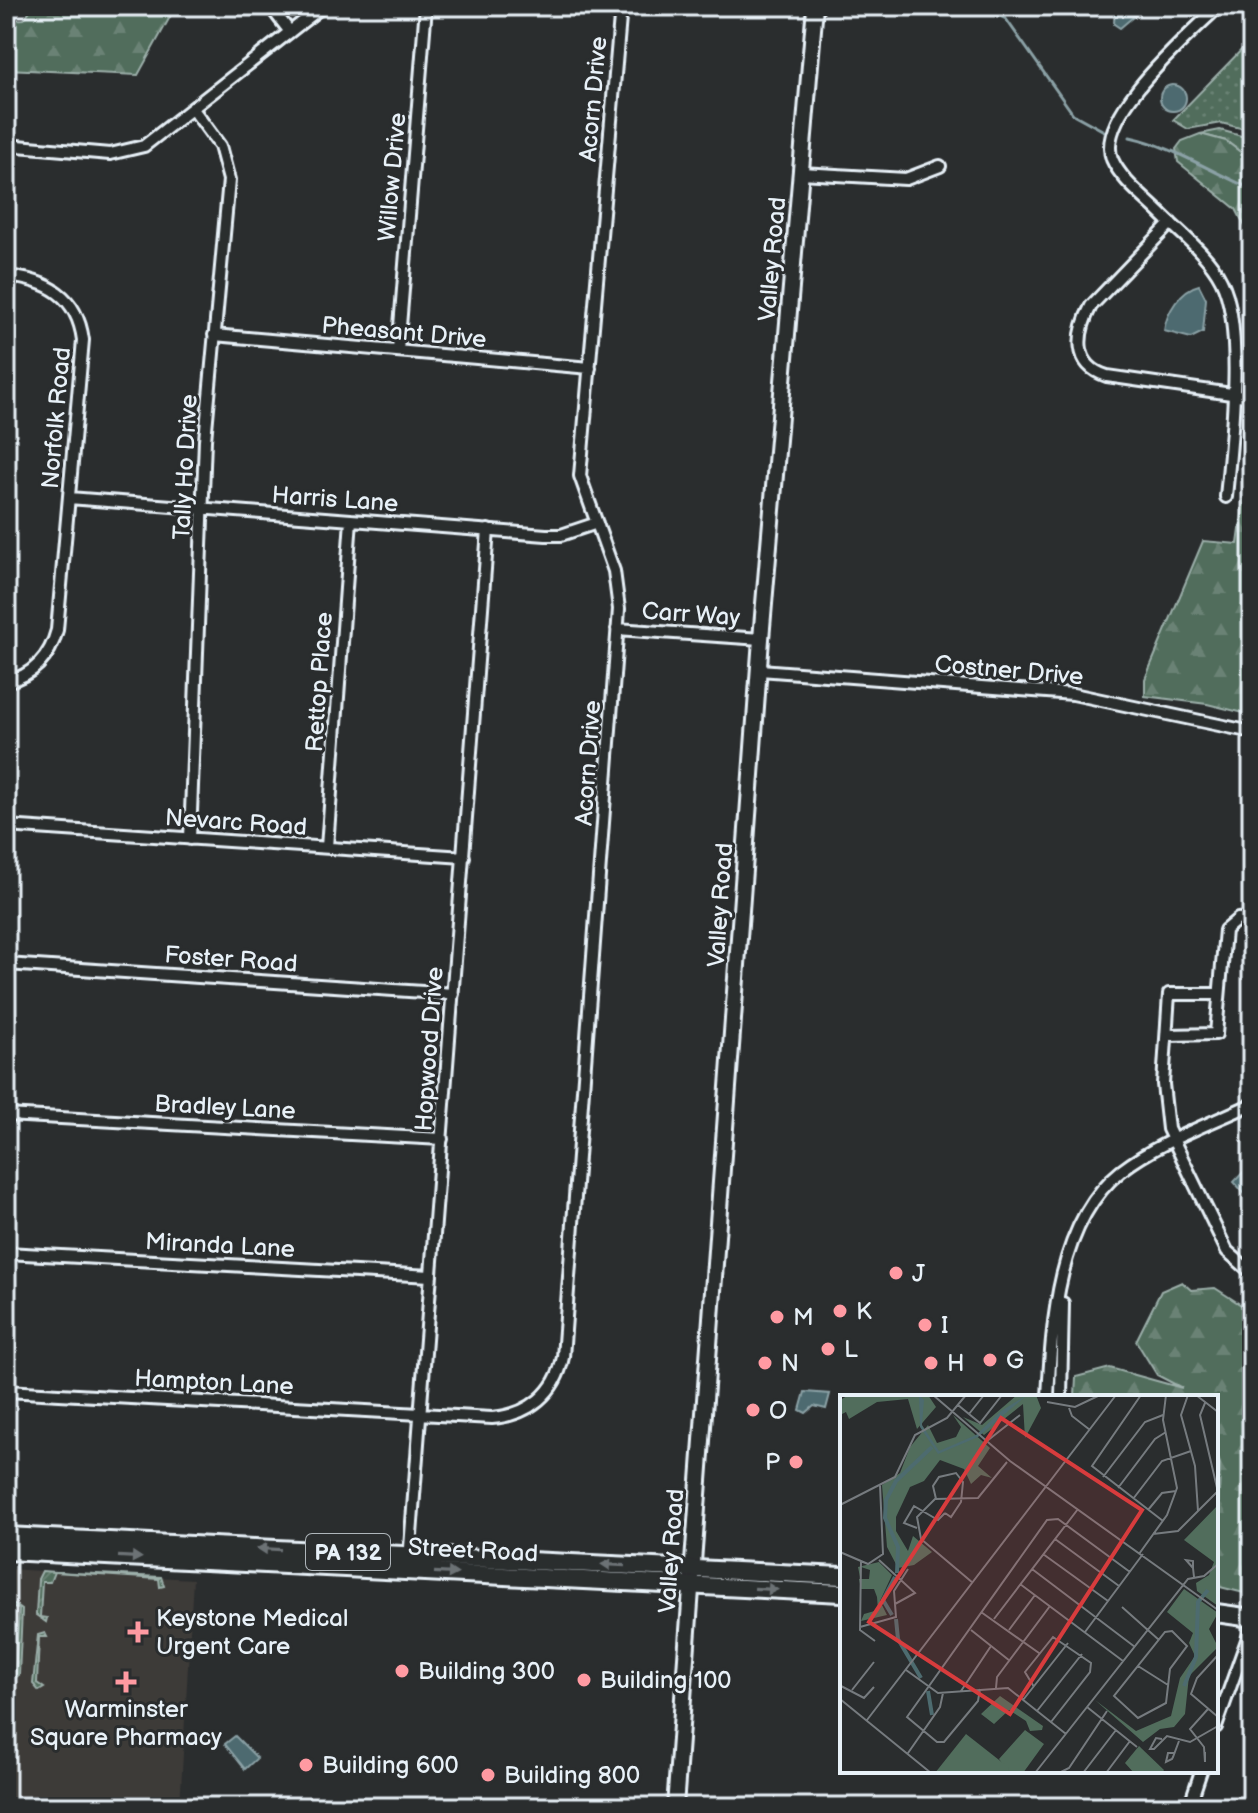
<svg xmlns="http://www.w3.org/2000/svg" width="1258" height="1813" font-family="'Balsamiq Sans',sans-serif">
<defs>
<pattern id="grass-dots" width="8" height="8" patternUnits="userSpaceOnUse" patternTransform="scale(2)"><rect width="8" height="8" fill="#516d5c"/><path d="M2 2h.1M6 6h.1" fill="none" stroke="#6a8274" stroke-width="1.8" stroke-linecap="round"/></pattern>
<pattern id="forest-firs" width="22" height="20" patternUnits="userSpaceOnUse" patternTransform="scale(2)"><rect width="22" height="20" fill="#516d5c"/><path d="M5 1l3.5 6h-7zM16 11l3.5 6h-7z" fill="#6a8274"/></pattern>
<pattern id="garden-furrows" width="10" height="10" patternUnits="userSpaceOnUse" patternTransform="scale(2)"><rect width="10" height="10" fill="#516d5c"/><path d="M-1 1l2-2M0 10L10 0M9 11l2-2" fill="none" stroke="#6a8274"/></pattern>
</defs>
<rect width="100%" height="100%" fill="#2a2d2e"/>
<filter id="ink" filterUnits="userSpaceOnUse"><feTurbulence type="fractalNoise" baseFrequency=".0125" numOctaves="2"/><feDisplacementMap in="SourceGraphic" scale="16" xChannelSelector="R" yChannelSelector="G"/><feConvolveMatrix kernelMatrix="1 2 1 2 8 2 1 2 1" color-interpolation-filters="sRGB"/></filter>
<g filter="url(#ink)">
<path fill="#3d3a38" d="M 6,1569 L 193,1579 L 180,1807 L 6,1807 Z"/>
<path fill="url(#grass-dots)" stroke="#9cafaa" stroke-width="2" d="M 1252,39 L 1250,108 L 1246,112 L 1252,120 L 1252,131 L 1221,123 L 1188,129 L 1173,120 Z
M 1220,130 L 1252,139 L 1252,161 L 1226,141 L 1200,134 Z
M 54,1572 L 161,1577 L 164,1586 L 160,1587 L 159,1579 Z"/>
<path fill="url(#forest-firs)" stroke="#9cafaa" stroke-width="2" d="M 33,6 L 176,6 L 138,75 L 6,69 L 6,20 L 24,19 Z
M 1200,134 L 1226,141 L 1252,161 L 1252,240 L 1236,209 L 1178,162 L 1176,149 L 1182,141 Z
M 1252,483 L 1252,715 L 1207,704 L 1145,696 L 1145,679 L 1203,541 L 1238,544 L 1246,486 Z
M 1182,1282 L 1191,1290 L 1215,1288 L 1252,1312 L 1252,1595 L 1216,1586 L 1220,1464 L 1216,1451 L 1216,1397 L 1075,1397 L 1076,1377 L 1110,1368 L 1182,1388 L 1157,1375 L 1136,1341 L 1161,1291 Z"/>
<path fill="url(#garden-furrows)" stroke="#9cafaa" stroke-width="2" d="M 42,1571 L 54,1572 L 50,1582 L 42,1582 L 40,1617 L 47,1618 L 46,1622 L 36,1615 L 38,1579 Z
M 14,1604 L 22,1610 L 19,1675 L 9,1682 L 8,1678 L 15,1677 L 19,1609 L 12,1608 Z
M 45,1633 L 47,1637 L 39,1637 L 37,1683 L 44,1688 L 39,1691 L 33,1684 L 38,1635 Z"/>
<path fill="#4d6b6f" stroke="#8ba1a6" stroke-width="2" d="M 1115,6 L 1146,6 L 1120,28 L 1114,24 Z
M1160 98a13 13 0 1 1 26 0a13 13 0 1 1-26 0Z
M 1199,285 L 1206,299 L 1203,332 L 1191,338 L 1164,331 C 1166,313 1181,289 1199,285 Z
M 1247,1168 L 1252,1179 L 1244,1193 L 1234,1182 Z
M 805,1392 L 830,1394 L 826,1409 L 814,1406 L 806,1413 L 800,1410 Z
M 235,1736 L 257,1758 L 245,1769 L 225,1744 Z"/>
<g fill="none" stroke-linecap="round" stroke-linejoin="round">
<path stroke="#8ba1a6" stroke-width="3" d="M 979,6 L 1006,19 L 1073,114 L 1104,131
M 1130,137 C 1172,146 1211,172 1252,189"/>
<defs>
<path id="street" d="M 270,6 L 290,32
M 1219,6 C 1190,35 1095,114 1112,159 C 1121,180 1144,197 1160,213 C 1180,233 1208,254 1221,280 C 1245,326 1231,443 1226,497
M 6,145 L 110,154 L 144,146 L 323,6
M 801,173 L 906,179 L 940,166
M 1171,223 L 1091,306 C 1077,333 1072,365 1107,376 L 1252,397
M 6,276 C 47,280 77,295 83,340 L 57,630 C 50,657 34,675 6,682
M 214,335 L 590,368
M 398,351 L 426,6
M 69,498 L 546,535 L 561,535 L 597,523
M 617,629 L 761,639
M 760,670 L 1073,694 L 1252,732
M 6,826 L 464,857
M 190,839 L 205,440 L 229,180 L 220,146 L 193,109
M 327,847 L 351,520
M 6,964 L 453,994
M 1219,994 L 1169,994 L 1163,1084 L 1168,1129 L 1227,1251 L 1252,1273
M 1168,1035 L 1216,1034 L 1225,930 L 1238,919 L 1252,918
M 6,1115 L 442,1139
M 6,1253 L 431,1276
M 6,1391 L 492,1418 C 529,1415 556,1393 563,1357 L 619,609 L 614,571 L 580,476 L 621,6
M 1048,1397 C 1052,1322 1058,1221 1121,1171 C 1158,1142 1210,1124 1252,1104
M 1061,1397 L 1063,1303
M 409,1561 L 488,530
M 1216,1727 L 1252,1626
M 1189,1807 L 1201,1771"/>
<path id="secondary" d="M 675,1807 L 761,639 L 815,6"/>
<path id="primary" d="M 6,1536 L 842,1576
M 6,1551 L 842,1593
M 1216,1613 L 1252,1618"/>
</defs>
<use href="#street" stroke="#e8f1f8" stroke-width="16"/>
<use href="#secondary" stroke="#e8f1f8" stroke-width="20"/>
<use href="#primary" stroke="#e8f1f8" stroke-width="22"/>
<use href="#street" stroke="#2a2d2e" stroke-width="10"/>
<use href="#secondary" stroke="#2a2d2e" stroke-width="14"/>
<use href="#primary" stroke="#2a2d2e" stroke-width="16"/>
</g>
<defs><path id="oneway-solid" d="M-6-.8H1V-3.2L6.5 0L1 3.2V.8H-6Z" transform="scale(2)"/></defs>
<g fill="#6c7275">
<use href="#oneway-solid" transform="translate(269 1549) rotate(-177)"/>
<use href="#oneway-solid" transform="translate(130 1557) rotate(3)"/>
<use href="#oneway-solid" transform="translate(613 1565) rotate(-177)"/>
<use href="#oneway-solid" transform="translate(446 1573) rotate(3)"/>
<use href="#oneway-solid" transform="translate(766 1589) rotate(3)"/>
</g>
</g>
<g fill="#ff9aa2" stroke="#2a2d2e" stroke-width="3">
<circle cx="896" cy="1273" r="8"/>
<circle cx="840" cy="1311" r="8"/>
<circle cx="777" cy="1317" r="8"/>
<circle cx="925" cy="1325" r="8"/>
<circle cx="828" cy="1349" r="8"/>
<circle cx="990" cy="1360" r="8"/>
<circle cx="765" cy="1363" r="8"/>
<circle cx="931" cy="1363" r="8"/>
<circle cx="753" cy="1410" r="8"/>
<circle cx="796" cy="1462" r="8"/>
<path d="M134 1620h8v8h8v8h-8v8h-8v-8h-8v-8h8z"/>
<circle cx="402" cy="1671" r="8"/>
<circle cx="584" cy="1680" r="8"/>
<path d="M122 1670h8v8h8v8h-8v8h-8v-8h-8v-8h8z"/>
<circle cx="306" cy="1765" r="8"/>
<circle cx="488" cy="1775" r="8"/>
</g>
<g text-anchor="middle" stroke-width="6" stroke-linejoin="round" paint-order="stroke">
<rect fill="#2a2d2e" stroke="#afb6bb" stroke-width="2" x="306" y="1534" width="84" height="36" rx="6"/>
<g font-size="22" font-weight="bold" fill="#e8f1f8">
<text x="348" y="1560">PA 132</text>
</g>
<g font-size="24" fill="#e8f1f8" stroke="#2a2d2e">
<text transform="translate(593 99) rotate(-85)" y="8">Acorn Drive</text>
<text transform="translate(392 177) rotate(-85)" y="8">Willow Drive</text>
<text transform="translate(772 259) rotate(-85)" y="8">Valley Road</text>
<text transform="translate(404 332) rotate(5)" y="8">Pheasant Drive</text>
<text transform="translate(56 418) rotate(-85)" y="8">Norfolk Road</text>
<text transform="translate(185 467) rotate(-87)" y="8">Tally Ho Drive</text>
<text transform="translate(335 499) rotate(4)" y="8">Harris Lane</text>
<text transform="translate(691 614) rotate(4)" y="8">Carr Way</text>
<text transform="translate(1009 670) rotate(5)" y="8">Costner Drive</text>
<text transform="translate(319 682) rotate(-86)" y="8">Rettop Place</text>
<text transform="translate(588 763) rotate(-86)" y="8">Acorn Drive</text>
<text transform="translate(236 822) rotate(4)" y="8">Nevarc Road</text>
<text transform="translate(720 905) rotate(-86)" y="8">Valley Road</text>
<text transform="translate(231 959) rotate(4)" y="8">Foster Road</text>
<text transform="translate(429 1049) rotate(-86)" y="8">Hopwood Drive</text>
<text transform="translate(225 1107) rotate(3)" y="8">Bradley Lane</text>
<text transform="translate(220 1245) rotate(3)" y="8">Miranda Lane</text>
<text transform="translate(214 1382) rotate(3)" y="8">Hampton Lane</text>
<text transform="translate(473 1550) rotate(3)" y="8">Street Road</text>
<text transform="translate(671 1551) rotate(-86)" y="8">Valley Road</text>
</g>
<g font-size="24" fill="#e8f1f8" stroke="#2a2d2e" text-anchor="start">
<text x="912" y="1281">J</text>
<text x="856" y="1319">K</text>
<text x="793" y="1325">M</text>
<text x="941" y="1333">I</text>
<text x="844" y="1357">L</text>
<text x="1006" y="1368">G</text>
<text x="781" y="1371">N</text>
<text x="947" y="1371">H</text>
<text x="769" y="1418">O</text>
<text x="780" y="1470" text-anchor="end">P</text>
<text x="156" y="1626">Keystone Medical<tspan x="156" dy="28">Urgent Care</tspan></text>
<text x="418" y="1679">Building 300</text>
<text x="600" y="1688">Building 100</text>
<text x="126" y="1717" text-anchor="middle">Warminster<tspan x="126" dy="28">Square Pharmacy</tspan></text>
<text x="322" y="1773">Building 600</text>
<text x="504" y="1783">Building 800</text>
</g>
</g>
<g transform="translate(840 1395)">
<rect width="378" height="378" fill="#2a2d2e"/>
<path d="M 378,110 L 378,211 L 357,196 L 356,188 L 369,180 L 374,167 L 344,145 ZM 39,167 L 52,180 L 40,206 L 47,220 L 21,226 L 24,219 L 38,215 L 37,202 L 34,194 L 21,194 L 19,184 L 29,184 L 30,175 L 21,172 L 20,182 L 18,172 Z" fill="#516d5c"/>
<path d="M 9,0 L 88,0 L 96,12 L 77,34 L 68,4 L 37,7 L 9,24 L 6,17 L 0,20 L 0,5 ZM 177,0 L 196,0 L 201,13 L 185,43 L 183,9 L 144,40 L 123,22 L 142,30 ZM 113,20 L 150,53 L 138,71 L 152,83 L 141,80 L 131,89 L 124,74 L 100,65 L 84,86 L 70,92 L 56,122 L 56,136 L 68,156 L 73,141 L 92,157 L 74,170 L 58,173 L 47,152 L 42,90 L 60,78 L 70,52 L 88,30 L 97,48 L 116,42 L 121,32 ZM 344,194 L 378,218 L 369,234 L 378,252 L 349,281 L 345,319 L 334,332 L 320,334 L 303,347 L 255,305 L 296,336 L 331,321 L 340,283 L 355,261 L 349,248 L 353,238 L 327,217 ZM 160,301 L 203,331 L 202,335 L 190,336 L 186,326 L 169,315 L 154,329 L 141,319 ZM 185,335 L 204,349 L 183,378 L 169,378 L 159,364 Z" fill="#516d5c"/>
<path d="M 126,339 L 168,372 L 169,378 L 95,378 Z" fill="#516d5c"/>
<path d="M 299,351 L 324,375 L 322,378 L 294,378 L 285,368 Z" fill="#516d5c"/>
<path d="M 79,0 L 84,5 L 82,30 L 99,56 L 136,40 L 161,16 L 187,0 L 138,42 L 98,59 L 80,32 Z" fill="#4d6b6f"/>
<path fill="none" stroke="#4d6b6f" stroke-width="4" d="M 57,178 L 58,152 L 45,123 L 46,105 L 56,86 L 92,52M 52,220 L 43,205 L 55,182M 56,224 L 58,244 L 81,283M 344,291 L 356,262 L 358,207 L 368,195M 88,296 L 92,320"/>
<path fill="none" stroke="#767b7f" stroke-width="2" d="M 93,0 L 170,66 L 378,215M 301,0 L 252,71 L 323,126M 348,0 L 341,20 L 355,71 L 358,116M 356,0 L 378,17M 207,7 L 235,12 L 260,0M 365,8 L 360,20 L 378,97M 118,10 L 140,28 L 162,0M 229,13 L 232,21 L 250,35M 129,19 L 144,0M 147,46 L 180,20M 263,82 L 305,27 L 323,20M 278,93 L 315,44 L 326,37M 96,104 L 93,91 L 99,82 L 116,78 L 123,87 L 121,107 L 111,122 L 105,118M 293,104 L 322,66 L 351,56M 0,110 L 55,82 L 75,40 L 107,23 L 126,0M 308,115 L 322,98 L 336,96M 77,133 L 64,128 L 74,111 L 98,125 L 105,118M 313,139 L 338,136 L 378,96M 215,144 L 279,191M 0,157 L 28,169 L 43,159 L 40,90M 203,159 L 268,206M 299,159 L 327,120 L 337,93 L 323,25 L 326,0M 39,165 L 75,198 L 55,209M 21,166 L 20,235 L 35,246M 353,173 L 346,165 L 353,166 L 353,173 L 354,182M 192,174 L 295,252M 133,188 L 81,144 L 77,122 L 95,104 L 138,103 L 167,67M 180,189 L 283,266M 282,212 L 319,245M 141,217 L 199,258M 154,224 L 238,114M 20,232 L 56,222 L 54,196 L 68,174M 131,235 L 170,266M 169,235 L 195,200M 332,236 L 347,251 L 330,274 L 326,308 L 298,323 L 274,301 L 325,237 ZM 245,237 L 303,159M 378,260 L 357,283 L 351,299 L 378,322M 298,271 L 328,290M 66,275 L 98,298 L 168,293 L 226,339M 0,284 L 0,338M 1,291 L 24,303 L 34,292M 194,292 L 185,277 L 213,242 L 251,268 L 250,277 L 211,327M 156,293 L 157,282 L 210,211M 140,294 L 138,306 L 104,347 L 97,347 L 67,322 L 207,125 L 218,124 L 290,177M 12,295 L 34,267M 121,296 L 151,251M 0,304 L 91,378M 183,305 L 228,248M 247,312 L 297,352M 197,316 L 242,259M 27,325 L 276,0M 322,344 L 316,343 L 310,354 L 314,354 L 327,341 L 350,347 L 378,331M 365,357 L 365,367 L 364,352 L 350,334 L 368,314M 68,358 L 100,312 L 103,298M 334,358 L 328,358 L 326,367 L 332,364 L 333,362 L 339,346M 195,378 L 348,184 L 364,181 L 378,169M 219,378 L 229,373 L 267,316M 243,378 L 276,335M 266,378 L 290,346"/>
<path fill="#d83c3d" fill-opacity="0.15" stroke="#d83c3d" stroke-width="4" d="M 161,23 L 302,115 L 170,319 L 29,227 Z"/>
<rect width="378" height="378" fill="none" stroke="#e8f1f8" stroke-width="4"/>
</g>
<rect width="1258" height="1813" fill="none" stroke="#2a2d2e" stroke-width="32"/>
<rect x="16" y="16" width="1226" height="1781" fill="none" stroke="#e8f1f8" stroke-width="3" filter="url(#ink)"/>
</svg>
